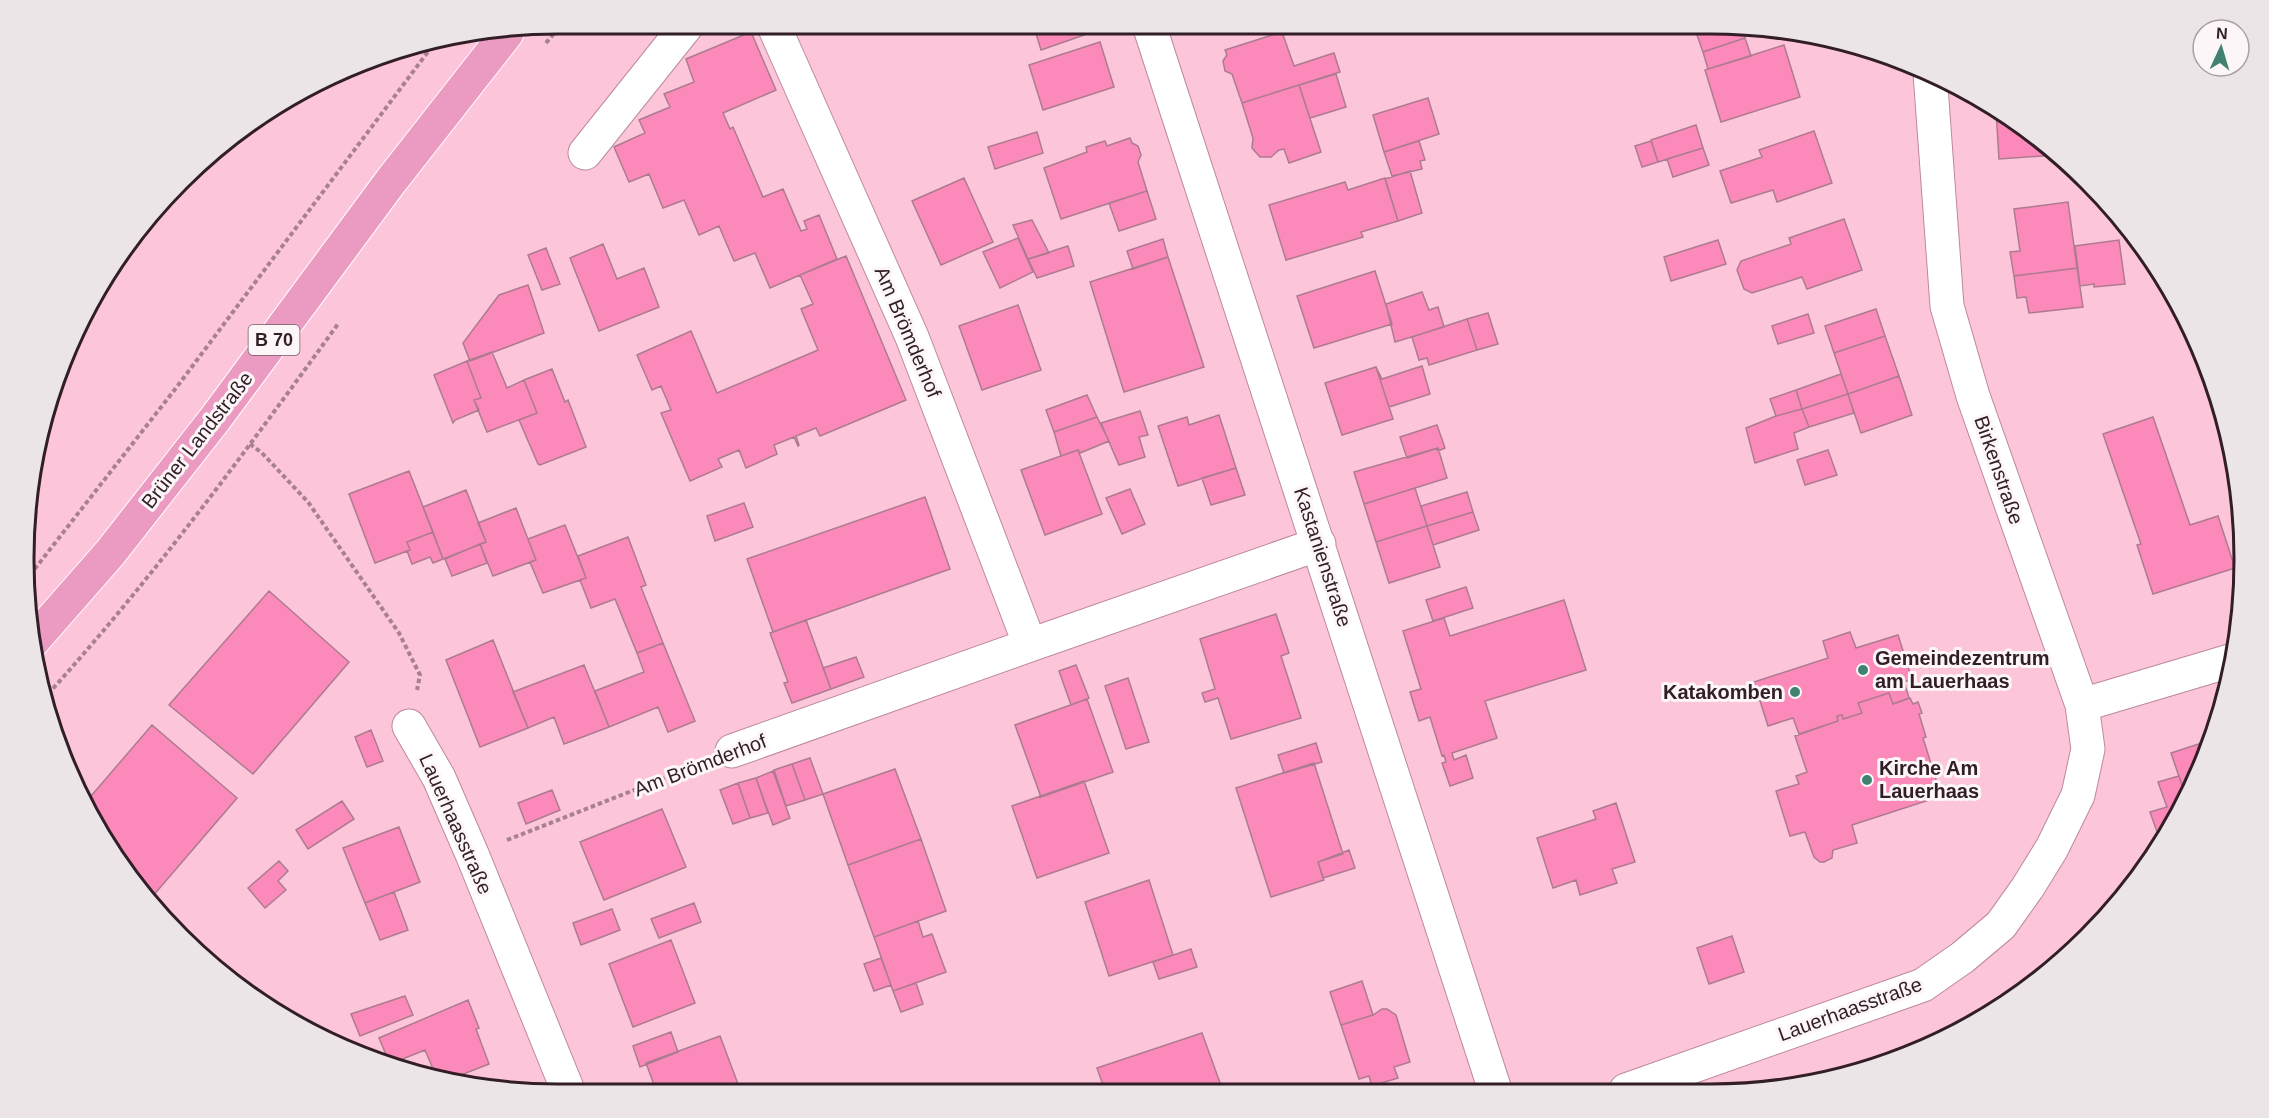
<svg xmlns="http://www.w3.org/2000/svg" width="2269" height="1118" font-family="Helvetica,sans-serif">
<rect width="100%" height="100%" fill="#fcc5da"/>
<path fill="#fb8aba" stroke="#ad7b8f" stroke-width="1.5" d="M 1051,24 L 1080,24 L 1084,35 L 1041,50 L 1035,30 Z
M 1723,25 L 1740,25 L 1745,38 L 1703,52 L 1696,32 Z
M 751,32 L 776,90 L 723,113 L 730,129 L 733,127 L 763,197 L 783,189 L 801,231 L 807,229 L 804,221 L 819,215 L 837,259 L 770,288 L 755,253 L 734,261 L 719,226 L 699,235 L 684,200 L 663,208 L 649,174 L 629,182 L 614,147 L 645,133 L 639,120 L 670,107 L 664,94 L 694,82 L 686,59 Z
M 1282,32 L 1294,66 L 1334,53 L 1340,72 L 1242,103 L 1232,74 L 1225,71 L 1223,61 L 1227,55 L 1225,50 Z
M 1745,38 L 1751,56 L 1708,69 L 1703,52 Z
M 1100,42 L 1114,87 L 1043,110 L 1029,65 Z
M 1784,45 L 1800,97 L 1721,122 L 1705,70 Z
M 1336,74 L 1346,107 L 1310,118 L 1299,85 Z
M 1299,85 L 1321,152 L 1289,163 L 1284,149 L 1279,150 L 1271,157 L 1260,157 L 1252,148 L 1253,138 L 1242,103 Z
M 1428,98 L 1439,134 L 1384,152 L 1373,115 Z
M 1996,110 L 2035,134 L 2057,155 L 1999,159 Z
M 1696,125 L 1703,148 L 1658,162 L 1651,140 Z
M 1814,131 L 1832,183 L 1777,202 L 1773,190 L 1731,203 L 1720,171 L 1762,157 L 1759,150 Z
M 1037,132 L 1043,153 L 995,169 L 988,147 Z
M 1130,138 L 1132,143 L 1138,146 L 1141,155 L 1138,162 L 1147,191 L 1061,219 L 1044,168 L 1087,152 L 1086,147 L 1105,141 L 1107,146 Z
M 1419,141 L 1425,160 L 1420,161 L 1422,169 L 1392,176 L 1384,152 Z
M 1651,141 L 1658,162 L 1642,167 L 1635,146 Z
M 1703,148 L 1709,165 L 1673,177 L 1667,159 Z
M 1410,171 L 1422,213 L 1398,221 L 1385,179 Z
M 964,178 L 993,242 L 941,265 L 912,201 Z
M 1385,178 L 1398,221 L 1361,232 L 1363,237 L 1286,260 L 1269,205 L 1345,182 L 1348,190 Z
M 1147,191 L 1156,219 L 1119,231 L 1109,203 Z
M 2068,202 L 2077,268 L 2014,276 L 2010,252 L 2020,251 L 2014,209 Z
M 1844,219 L 1862,270 L 1807,289 L 1802,277 L 1752,293 L 1744,289 L 1737,270 L 1741,261 L 1791,244 L 1789,238 Z
M 1032,220 L 1049,253 L 1028,259 L 1013,225 Z
M 1018,238 L 1033,272 L 1000,288 L 983,252 Z
M 1163,239 L 1168,257 L 1133,269 L 1127,251 Z
M 1718,240 L 1726,264 L 1671,281 L 1664,257 Z
M 2119,240 L 2125,284 L 2094,287 L 2094,284 L 2080,286 L 2075,246 Z
M 603,244 L 617,279 L 644,268 L 659,307 L 599,331 L 570,258 Z
M 1068,246 L 1074,266 L 1037,278 L 1028,259 Z
M 546,248 L 560,284 L 542,290 L 528,255 Z
M 846,256 L 906,400 L 820,436 L 816,428 L 796,436 L 799,445 L 798,446 L 794,437 L 774,445 L 777,454 L 746,468 L 739,450 L 718,459 L 722,467 L 690,481 L 661,413 L 671,410 L 661,386 L 652,390 L 637,355 L 691,331 L 717,393 L 818,350 L 801,309 L 813,304 L 800,275 Z
M 1168,257 L 1204,367 L 1124,392 L 1090,282 Z
M 2077,268 L 2083,307 L 2029,313 L 2026,297 L 2017,298 L 2014,276 Z
M 1375,271 L 1392,324 L 1314,348 L 1297,296 Z
M 528,285 L 544,333 L 470,361 L 463,343 L 499,295 Z
M 1422,292 L 1429,310 L 1438,307 L 1444,327 L 1395,342 L 1386,304 Z
M 1018,305 L 1041,370 L 982,390 L 959,326 Z
M 1876,309 L 1885,336 L 1834,353 L 1825,326 Z
M 1488,313 L 1498,344 L 1477,350 L 1467,319 Z
M 1808,314 L 1814,333 L 1778,344 L 1772,326 Z
M 1467,319 L 1477,350 L 1429,365 L 1427,358 L 1419,360 L 1412,337 Z
M 1885,336 L 1899,376 L 1848,394 L 1834,353 Z
M 492,352 L 507,388 L 524,380 L 537,413 L 487,432 L 474,400 L 481,398 L 467,361 Z
M 467,361 L 481,398 L 474,400 L 479,410 L 455,420 L 453,423 L 434,375 Z
M 1422,366 L 1430,394 L 1389,407 L 1376,367 L 1382,379 Z
M 1376,367 L 1393,419 L 1342,435 L 1325,383 Z
M 552,369 L 565,402 L 568,400 L 586,447 L 540,465 L 538,464 L 519,420 L 537,413 L 524,380 Z
M 1841,374 L 1848,394 L 1802,409 L 1796,390 Z
M 1899,376 L 1912,415 L 1861,433 L 1848,394 Z
M 1796,390 L 1802,409 L 1776,416 L 1770,399 Z
M 1848,394 L 1854,413 L 1809,427 L 1802,409 Z
M 1087,395 L 1097,417 L 1054,432 L 1046,410 Z
M 1802,409 L 1809,427 L 1794,433 L 1798,449 L 1755,463 L 1746,428 L 1776,416 Z
M 1140,411 L 1148,435 L 1139,437 L 1145,457 L 1119,465 L 1101,423 Z
M 1219,415 L 1236,468 L 1178,486 L 1158,426 L 1187,417 L 1189,425 Z
M 1097,417 L 1109,441 L 1080,453 L 1078,450 L 1061,456 L 1054,432 Z
M 2153,417 L 2190,525 L 2218,516 L 2235,568 L 2153,594 L 2137,545 L 2141,544 L 2103,434 Z
M 1437,425 L 1445,448 L 1438,451 L 1438,448 L 1407,458 L 1400,437 Z
M 1438,448 L 1447,478 L 1364,504 L 1354,472 Z
M 1078,450 L 1102,514 L 1045,535 L 1021,470 Z
M 1828,450 L 1837,475 L 1805,485 L 1797,460 Z
M 1236,468 L 1245,495 L 1211,505 L 1202,478 Z
M 409,471 L 433,532 L 407,542 L 410,550 L 375,563 L 349,494 Z
M 1415,488 L 1427,526 L 1376,542 L 1364,504 Z
M 1130,489 L 1145,524 L 1122,534 L 1106,498 Z
M 466,490 L 486,542 L 443,559 L 423,507 Z
M 1467,492 L 1473,512 L 1427,526 L 1421,506 Z
M 925,497 L 950,569 L 773,632 L 747,559 Z
M 744,503 L 753,527 L 715,541 L 707,516 Z
M 516,508 L 536,560 L 493,576 L 480,544 L 486,542 L 478,523 Z
M 1473,512 L 1479,530 L 1433,545 L 1427,526 Z
M 565,525 L 586,578 L 543,593 L 530,562 L 536,560 L 528,539 Z
M 1427,526 L 1440,567 L 1389,583 L 1376,542 Z
M 433,532 L 443,559 L 433,563 L 430,557 L 412,564 L 407,551 L 410,550 L 407,542 Z
M 628,537 L 646,585 L 641,587 L 663,643 L 637,653 L 615,599 L 591,608 L 580,580 L 586,578 L 578,556 Z
M 480,544 L 487,563 L 452,576 L 445,559 Z
M 1466,587 L 1473,608 L 1433,621 L 1426,600 Z
M 269,591 L 349,662 L 253,774 L 169,705 Z
M 1564,600 L 1586,670 L 1485,701 L 1497,738 L 1452,753 L 1454,760 L 1466,755 L 1473,778 L 1450,786 L 1442,763 L 1446,762 L 1444,755 L 1442,756 L 1430,717 L 1419,721 L 1410,692 L 1421,689 L 1403,631 L 1444,618 L 1450,636 Z
M 1276,614 L 1289,653 L 1281,656 L 1301,718 L 1231,739 L 1218,698 L 1205,702 L 1202,693 L 1215,689 L 1200,639 Z
M 806,620 L 831,689 L 792,703 L 784,683 L 788,682 L 770,633 Z
M 1850,632 L 1856,648 L 1898,635 L 1912,679 L 1904,682 L 1909,698 L 1893,704 L 1889,693 L 1858,703 L 1862,713 L 1843,719 L 1842,715 L 1837,716 L 1838,721 L 1799,734 L 1793,718 L 1768,726 L 1754,682 L 1828,658 L 1823,641 Z
M 493,640 L 528,728 L 480,747 L 446,660 Z
M 663,643 L 695,721 L 668,732 L 658,707 L 609,727 L 595,691 L 644,672 L 637,653 Z
M 856,657 L 864,677 L 831,689 L 823,668 Z
M 584,665 L 609,727 L 564,744 L 554,717 L 528,728 L 513,692 Z
M 1076,665 L 1089,698 L 1071,705 L 1059,671 Z
M 1128,678 L 1149,742 L 1126,749 L 1105,686 Z
M 1889,693 L 1893,704 L 1910,698 L 1913,704 L 1918,702 L 1922,713 L 1919,714 L 1926,737 L 1923,738 L 1939,789 L 1927,793 L 1929,800 L 1852,825 L 1857,843 L 1833,850 L 1832,858 L 1824,862 L 1820,862 L 1814,857 L 1805,832 L 1790,836 L 1776,791 L 1799,784 L 1796,776 L 1807,772 L 1795,736 L 1838,721 L 1837,716 L 1842,715 L 1843,719 L 1862,713 L 1858,703 Z
M 1087,699 L 1113,772 L 1041,797 L 1015,725 Z
M 152,725 L 237,798 L 152,897 L 85,803 Z
M 371,730 L 383,761 L 367,767 L 355,737 Z
M 2211,740 L 2190,795 L 2187,800 L 2171,753 Z
M 1316,743 L 1322,762 L 1284,773 L 1278,755 Z
M 810,758 L 823,794 L 805,800 L 792,764 Z
M 1314,763 L 1343,854 L 1318,862 L 1324,880 L 1271,897 L 1236,788 Z
M 792,764 L 805,800 L 786,806 L 774,770 Z
M 895,769 L 921,839 L 848,865 L 823,794 Z
M 773,771 L 790,818 L 773,825 L 756,778 Z
M 2179,776 L 2187,800 L 2160,840 L 2150,812 L 2167,807 L 2158,782 Z
M 756,778 L 768,813 L 750,818 L 738,783 Z
M 1084,781 L 1109,853 L 1037,878 L 1012,806 Z
M 738,783 L 750,818 L 733,824 L 720,790 Z
M 552,790 L 560,810 L 526,824 L 518,803 Z
M 342,801 L 354,819 L 308,849 L 296,830 Z
M 1616,803 L 1635,862 L 1612,869 L 1617,883 L 1580,895 L 1576,880 L 1553,888 L 1537,838 L 1596,819 L 1593,811 Z
M 662,809 L 686,867 L 604,900 L 580,842 Z
M 399,827 L 420,882 L 365,903 L 343,848 Z
M 921,839 L 946,911 L 874,937 L 848,865 Z
M 1349,850 L 1355,868 L 1323,878 L 1318,862 Z
M 279,861 L 288,871 L 278,881 L 286,890 L 265,908 L 248,888 Z
M 1149,880 L 1173,955 L 1109,976 L 1085,902 Z
M 394,892 L 408,930 L 380,940 L 365,903 Z
M 694,903 L 701,922 L 659,938 L 651,919 Z
M 612,909 L 620,930 L 581,945 L 573,923 Z
M 918,921 L 923,937 L 932,934 L 946,972 L 893,991 L 874,937 Z
M 1732,936 L 1744,972 L 1709,984 L 1697,948 Z
M 671,940 L 695,1003 L 633,1027 L 609,964 Z
M 1191,949 L 1197,967 L 1159,979 L 1153,962 Z
M 881,958 L 891,985 L 874,991 L 864,964 Z
M 1362,981 L 1373,1015 L 1341,1025 L 1330,992 Z
M 916,983 L 923,1004 L 901,1012 L 893,991 Z
M 405,996 L 413,1015 L 360,1036 L 351,1014 Z
M 468,1000 L 479,1028 L 476,1029 L 489,1064 L 448,1080 L 437,1078 L 425,1050 L 390,1064 L 379,1038 Z
M 1382,1009 L 1387,1009 L 1396,1015 L 1410,1062 L 1394,1067 L 1398,1078 L 1372,1086 L 1369,1076 L 1359,1079 L 1341,1025 L 1373,1015 Z
M 1968,1025 L 1927,1047 L 1924,1039 Z
M 671,1032 L 678,1052 L 640,1067 L 633,1046 Z
M 1202,1033 L 1223,1091 L 1105,1091 L 1097,1068 Z
M 720,1036 L 741,1092 L 657,1093 L 646,1063 Z"/>
<g fill="none" stroke-linecap="round" stroke-linejoin="round">
<defs>
<path id="street" d="M 773,24 L 912,337 L 1030,645 L 1319,544
M 1149,25 L 1495,1090
M 585,153 L 688,24
M 2082,705 L 2233,660
M 409,726 L 439,778 L 472,854 L 569,1093
M 732,751 L 1030,645
M 1626,1090 L 1923,985 L 1963,957 L 2001,925 L 2028,887 L 2052,848 L 2078,795 L 2088,749 L 2082,705 L 1973,396 L 1947,306 L 1930,73"/>
<path id="primary" d="M 32,642 L 110,553 L 215,419 L 391,181 L 507,33"/>
</defs>
<use href="#street" stroke="#bc899d" stroke-width="35"/>
<use href="#primary" stroke="#fff" stroke-width="35"/>
<path stroke="#a8808f" stroke-width="4" stroke-dasharray="4.5 3" stroke-linecap="butt" d="M 546,43 L 562,24
M 250,444 L 262,453 L 308,502 L 399,633 L 420,675 L 417,690
M 30,575 L 176,388 L 433,45
M 48,694 C 153,578 246,451 338,324
M 507,840 L 698,765"/>
<use href="#street" stroke="#fff" stroke-width="33"/>
<use href="#primary" stroke="#eb9bc1" stroke-width="33"/>
</g>
<g fill="#418170" stroke="#fcf6f8" stroke-width="2">
<circle cx="1863" cy="670" r="6"/>
<circle cx="1795" cy="692" r="6"/>
<circle cx="1867" cy="780" r="6"/>
</g>
<g text-anchor="middle" stroke-width="6" stroke-linejoin="round" paint-order="stroke">
<rect fill="#fcf6f8" stroke="#6f5f65" stroke-width="1.5" x="248.5" y="325" width="51" height="30" rx="4.5"/>
<g font-size="18" font-weight="bold" fill="#321e26">
<text x="274" y="346">B 70</text>
</g>
<g font-size="20" fill="#321e26" stroke="#fcf6f8">
<text transform="translate(908 332) rotate(67)" y="7">Am Brömderhof</text>
<text transform="translate(197 440) rotate(-52)" y="7">Brüner Landstraße</text>
<text transform="translate(1999 470) rotate(71)" y="7">Birkenstraße</text>
<text transform="translate(1323 557) rotate(72)" y="7">Kastanienstraße</text>
<text transform="translate(700 765) rotate(-21)" y="7">Am Brömderhof</text>
<text transform="translate(456 824) rotate(66)" y="7">Lauerhaasstraße</text>
<text transform="translate(1850 1009) rotate(-20)" y="7">Lauerhaasstraße</text>
</g>
<g font-size="20" font-weight="bold" fill="#321e26" stroke="#fcf6f8" text-anchor="start">
<text x="1875" y="665">Gemeindezentrum<tspan x="1875" dy="23">am Lauerhaas</tspan></text>
<text x="1783" y="699" text-anchor="end">Katakomben</text>
<text x="1879" y="775">Kirche Am<tspan x="1879" dy="23">Lauerhaas</tspan></text>
</g>
</g>
<path d="M0 0H2269V1118H0ZM558 34H1710A524 524 0 0 1 2234 558V560A524 524 0 0 1 1710 1084H558A524 524 0 0 1 34 560V558A524 524 0 0 1 558 34Z" fill="#ece5e7" fill-rule="evenodd"/>
<path fill="none" stroke="#321e26" stroke-width="3" d="M558 34H1710A524 524 0 0 1 2234 558V560A524 524 0 0 1 1710 1084H558A524 524 0 0 1 34 560V558A524 524 0 0 1 558 34Z"/>
<g transform="translate(2221 48) rotate(4)"><circle r="28" fill="#fcf6f8" stroke="#aba0a4" stroke-width="1.5"/>
<path d="M0-4.5L10 22L0 15L-10 22Z" fill="#418170"/>
<text y="-9" font-size="16" font-weight="bold" text-anchor="middle" fill="#321e26">N</text>
</g>
</svg>
